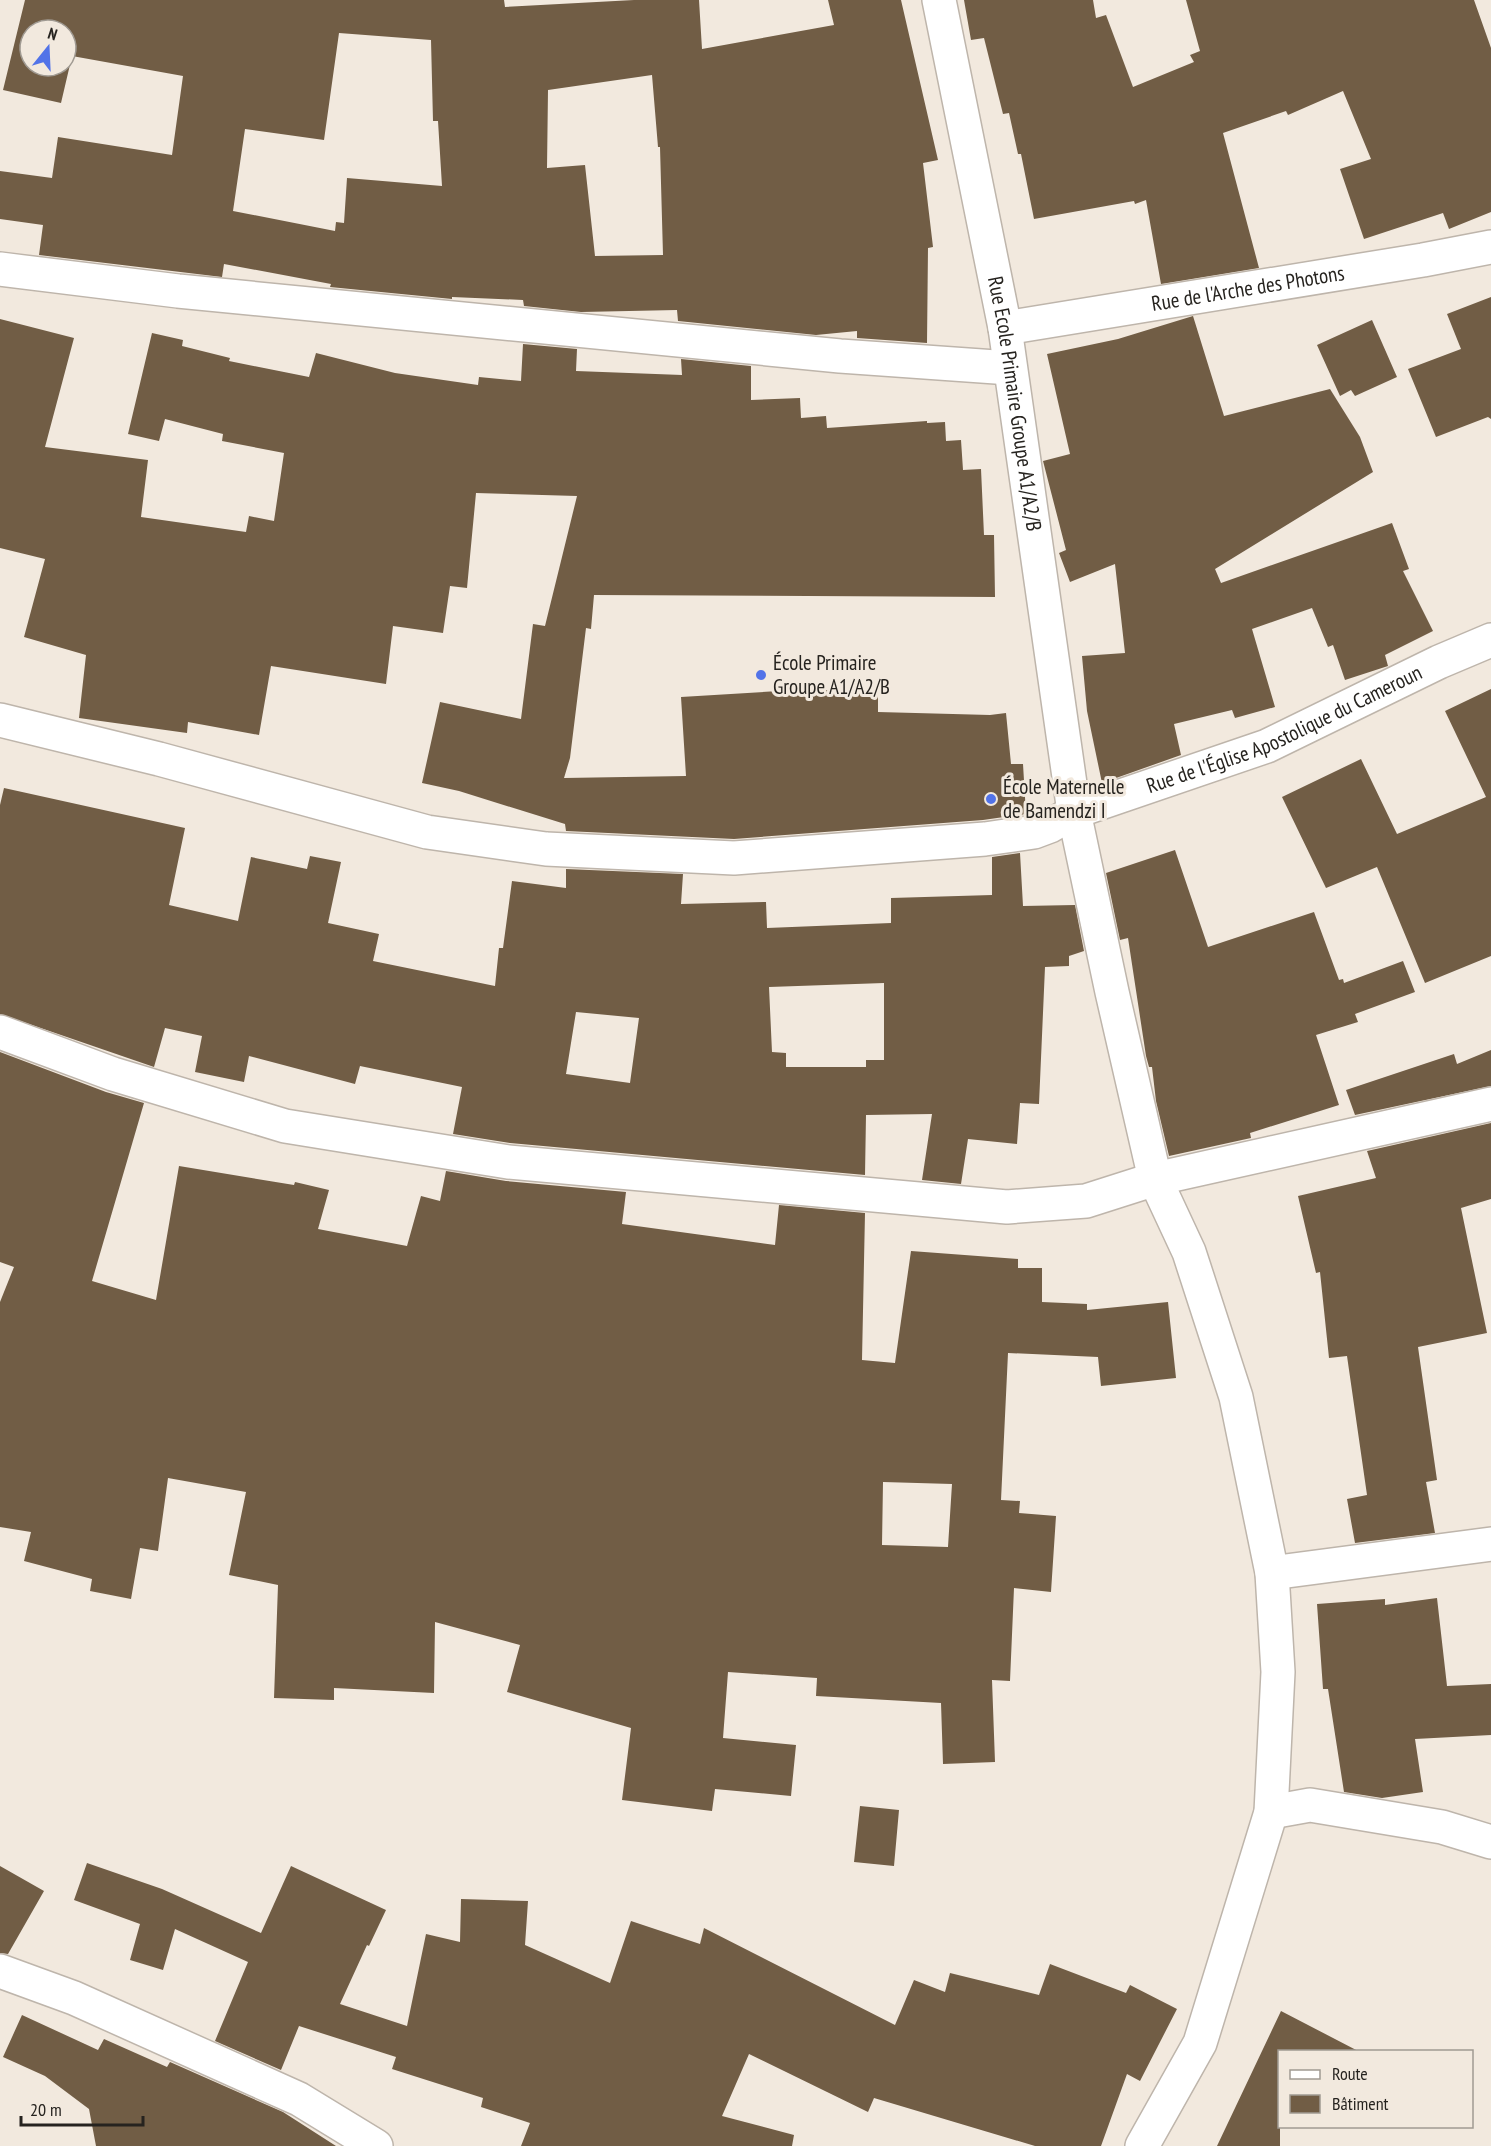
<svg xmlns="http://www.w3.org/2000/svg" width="1491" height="2146" font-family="'PT Sans Narrow',sans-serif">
<rect width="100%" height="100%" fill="#f2e9de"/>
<path fill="#715d45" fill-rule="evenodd" d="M 25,0 L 504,0 L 505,7 L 634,0 L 699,0 L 702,49 L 834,25 L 828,0 L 901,0 L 938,160 L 923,163 L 933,247 L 928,248 L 927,343 L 857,338 L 857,331 L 816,335 L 678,321 L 677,310 L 581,312 L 524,306 L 523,300 L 452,297 L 452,299 L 330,287 L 331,284 L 224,264 L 222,277 L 39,255 L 43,225 L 0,219 L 0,171 L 52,178 L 58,137 L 172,155 L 183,76 L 72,56 L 61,103 L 3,90 ZM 30,30 L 66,30 L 66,66 L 30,66 ZM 339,33 L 431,40 L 433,121 L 438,121 L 442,186 L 347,178 L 344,223 L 336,222 L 335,231 L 233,211 L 245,129 L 324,140 ZM 652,75 L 658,147 L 660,147 L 663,255 L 595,256 L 585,165 L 547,168 L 548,90 Z
M 964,0 L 1093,0 L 1096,18 L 1106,15 L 1133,87 L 1194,62 L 1190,55 L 1200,51 L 1186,0 L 1474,0 L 1491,48 L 1491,212 L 1449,229 L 1443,213 L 1364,239 L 1340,169 L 1371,159 L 1343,91 L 1288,115 L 1286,111 L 1223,133 L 1259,268 L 1161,284 L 1146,200 L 1135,204 L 1134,201 L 1034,219 L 1021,154 L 1018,154 L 1009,113 L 1003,114 L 984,38 L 971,40 Z
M 1491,297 L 1491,419 L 1488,417 L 1436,437 L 1408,369 L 1461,349 L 1447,314 Z
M 1193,316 L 1224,416 L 1330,389 L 1360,437 L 1373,472 L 1215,569 L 1221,583 L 1392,523 L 1409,569 L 1403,571 L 1433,631 L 1385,655 L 1388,666 L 1345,680 L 1333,645 L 1328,647 L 1312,608 L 1252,629 L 1275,707 L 1235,718 L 1232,710 L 1174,724 L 1181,755 L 1102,783 L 1087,711 L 1082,656 L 1125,653 L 1115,564 L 1070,582 L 1059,553 L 1066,550 L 1043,461 L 1070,454 L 1047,354 L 1118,339 Z
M 0,319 L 74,338 L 45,447 L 148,460 L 141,517 L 246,532 L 249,516 L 274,521 L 284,453 L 222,441 L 223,434 L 165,419 L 159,441 L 128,434 L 152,333 L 183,340 L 182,346 L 230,358 L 229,361 L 309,377 L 316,353 L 395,373 L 478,385 L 479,377 L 521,381 L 523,344 L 577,349 L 576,371 L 682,375 L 681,359 L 751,366 L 751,400 L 800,398 L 801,418 L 826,416 L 827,428 L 927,421 L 927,423 L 945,422 L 946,441 L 961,440 L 963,470 L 981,469 L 984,535 L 994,535 L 995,597 L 594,595 L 591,629 L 586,628 L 570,758 L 564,778 L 686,776 L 681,697 L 795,690 L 878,690 L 878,712 L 990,715 L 1006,713 L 1011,764 L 1023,764 L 1026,814 L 983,820 L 734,839 L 566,831 L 565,824 L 459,791 L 422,783 L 440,702 L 521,719 L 533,624 L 545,626 L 577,496 L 476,493 L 467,588 L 450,586 L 443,633 L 393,626 L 386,684 L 271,666 L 259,735 L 188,722 L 187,733 L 79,718 L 86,655 L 24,637 L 45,559 L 0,548 Z
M 1372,320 L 1397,377 L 1355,396 L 1351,390 L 1340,396 L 1317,345 Z
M 1491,689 L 1491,956 L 1425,983 L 1377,867 L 1326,888 L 1282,797 L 1361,759 L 1397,834 L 1486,797 L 1445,711 Z
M 4,788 L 185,828 L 169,905 L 238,921 L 251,857 L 307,869 L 310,856 L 341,862 L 328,923 L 379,934 L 373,961 L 495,986 L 499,948 L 503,948 L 512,881 L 566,888 L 566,869 L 683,874 L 681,904 L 766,902 L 767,928 L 891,923 L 891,898 L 992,895 L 992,857 L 1020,853 L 1023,906 L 1075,905 L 1084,951 L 1069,956 L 1069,966 L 1045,967 L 1039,1104 L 1020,1103 L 1017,1144 L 968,1139 L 961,1184 L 922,1180 L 932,1114 L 866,1115 L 865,1175 L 510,1143 L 453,1134 L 462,1087 L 360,1066 L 355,1084 L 249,1056 L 244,1082 L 195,1072 L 202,1036 L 165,1028 L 154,1067 L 0,1014 L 0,805 ZM 884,983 L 884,1060 L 866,1060 L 866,1067 L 786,1067 L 786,1053 L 772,1052 L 769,987 ZM 576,1012 L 639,1018 L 630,1083 L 566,1074 Z
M 1175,850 L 1208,947 L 1314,912 L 1339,980 L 1343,979 L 1344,983 L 1403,961 L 1415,992 L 1355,1014 L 1358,1022 L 1316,1035 L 1339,1105 L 1250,1133 L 1251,1138 L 1169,1156 L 1156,1101 L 1152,1067 L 1149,1067 L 1146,1056 L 1128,938 L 1120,940 L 1106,873 Z
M 1491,1050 L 1491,1086 L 1355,1115 L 1346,1090 L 1454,1054 L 1457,1064 Z
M 0,1052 L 106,1092 L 144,1103 L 92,1281 L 156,1300 L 179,1166 L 294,1185 L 295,1182 L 329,1190 L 318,1229 L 407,1246 L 421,1196 L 440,1201 L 446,1171 L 506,1181 L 626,1192 L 622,1224 L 775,1245 L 779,1205 L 865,1213 L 862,1360 L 895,1363 L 911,1251 L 1018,1259 L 1018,1268 L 1042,1268 L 1042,1302 L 1087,1304 L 1087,1310 L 1168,1302 L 1176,1378 L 1101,1386 L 1098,1357 L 1008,1353 L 1001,1500 L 1020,1501 L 1019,1513 L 1056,1516 L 1051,1592 L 1014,1588 L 1010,1681 L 992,1680 L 995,1762 L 943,1764 L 941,1703 L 816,1696 L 817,1678 L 728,1672 L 723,1738 L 796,1745 L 791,1796 L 715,1789 L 712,1811 L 622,1800 L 631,1728 L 507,1692 L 520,1645 L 435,1622 L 434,1693 L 334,1688 L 334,1700 L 274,1698 L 278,1585 L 229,1575 L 246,1492 L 168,1478 L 158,1551 L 140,1548 L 131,1599 L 90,1591 L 92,1579 L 24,1561 L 31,1532 L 0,1527 L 0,1302 L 14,1267 L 0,1262 ZM 883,1482 L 952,1484 L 948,1547 L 882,1545 Z
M 1491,1123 L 1491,1199 L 1461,1208 L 1487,1333 L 1418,1347 L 1437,1480 L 1426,1482 L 1435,1533 L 1355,1543 L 1347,1499 L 1367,1495 L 1347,1356 L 1329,1358 L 1320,1272 L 1316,1273 L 1298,1196 L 1376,1178 L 1367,1151 Z
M 1437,1598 L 1447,1686 L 1491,1684 L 1491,1735 L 1415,1739 L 1423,1792 L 1382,1798 L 1344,1792 L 1328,1689 L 1323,1689 L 1317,1604 L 1385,1599 L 1385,1605 Z
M 860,1806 L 899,1810 L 894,1866 L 854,1862 Z
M 87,1863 L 162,1889 L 261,1933 L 291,1866 L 386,1910 L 369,1946 L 367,1945 L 340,2004 L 407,2026 L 426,1934 L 460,1942 L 461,1899 L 528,1901 L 525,1945 L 610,1983 L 631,1921 L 700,1944 L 704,1928 L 895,2025 L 914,1980 L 945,1992 L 950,1973 L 1039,1995 L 1050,1964 L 1126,1993 L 1130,1985 L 1177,2009 L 1140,2081 L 1127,2074 L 1101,2146 L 1035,2146 L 874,2098 L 868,2112 L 749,2054 L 722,2116 L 794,2135 L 792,2146 L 521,2146 L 530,2123 L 481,2107 L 483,2098 L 392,2069 L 396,2057 L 299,2026 L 281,2070 L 215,2041 L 248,1962 L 175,1929 L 163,1970 L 130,1960 L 140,1924 L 74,1900 Z
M 0,1866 L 44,1891 L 8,1954 L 0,1953 Z
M 1281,2011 L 1360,2052 L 1280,2052 L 1280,2146 L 1217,2146 Z
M 22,2015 L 98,2050 L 104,2039 L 167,2067 L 170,2062 L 283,2112 L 336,2146 L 96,2146 L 89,2109 L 45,2076 L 3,2057 Z"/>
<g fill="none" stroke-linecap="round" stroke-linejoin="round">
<defs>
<g id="minor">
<path id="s1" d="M 939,0 L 1005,328 L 1074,812 L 1112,992 L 1155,1179 L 1189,1252 L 1236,1397 L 1272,1573 L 1278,1672 L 1271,1812 L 1200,2043 L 1142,2146"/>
<path d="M 0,269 L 178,291 L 840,356 L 1010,368"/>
<path id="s2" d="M 1005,328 L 1423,260 L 1491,247"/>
<path id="s3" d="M 0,720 L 159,759 L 427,832 L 546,849 L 734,858 L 985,839 L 1034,832 L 1050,826 L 1074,812 L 1267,746 L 1439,662 L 1491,640"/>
<path d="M 0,1032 L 113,1074 L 285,1126 L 508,1162 L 1007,1207 L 1086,1201 L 1155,1179 L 1491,1104"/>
<path d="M 1272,1573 L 1491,1544"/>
<path d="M 1271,1812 L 1310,1805 L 1442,1827 L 1491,1842"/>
<path d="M 0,1971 L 74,1998 L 299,2099 L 376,2146"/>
</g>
</defs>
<use href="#minor" stroke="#beb5ab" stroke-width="36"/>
<use href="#minor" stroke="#fff" stroke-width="33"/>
</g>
<g fill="#5273e8" stroke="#f2e9de" stroke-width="2">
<circle cx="761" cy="675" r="6"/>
<circle cx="991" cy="799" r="6"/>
</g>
<g text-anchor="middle" stroke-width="6" stroke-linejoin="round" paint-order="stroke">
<g font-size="21" fill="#26231f" stroke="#f2e9de">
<text dy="7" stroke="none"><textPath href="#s2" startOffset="246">Rue de l'Arche des Photons</textPath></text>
<text dy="7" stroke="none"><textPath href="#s1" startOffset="411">Rue Ecole Primaire Groupe A1/A2/B</textPath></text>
<text dy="7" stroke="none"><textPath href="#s3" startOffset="1322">Rue de l'Église Apostolique du Cameroun</textPath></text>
</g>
<g font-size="21" fill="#26231f" stroke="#f2e9de" text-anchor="start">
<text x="773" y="670">École Primaire<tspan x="773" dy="24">Groupe A1/A2/B</tspan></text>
<text x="1003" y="794">École Maternelle<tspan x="1003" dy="24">de Bamendzi I</tspan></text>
</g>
</g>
<rect x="1278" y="2050" width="195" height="78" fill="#f2e9de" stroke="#a09a92" stroke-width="1.5"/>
<rect x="1290" y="2070" width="30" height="9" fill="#ffffff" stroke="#a09a92" stroke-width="1.5"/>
<text x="1332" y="2080" font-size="18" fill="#26231f">Route</text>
<rect x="1290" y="2095" width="30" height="18" fill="#715d45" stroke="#a09a92" stroke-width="1.5"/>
<text x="1332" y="2110" font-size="18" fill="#26231f">Bâtiment</text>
<g transform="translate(48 48) rotate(18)"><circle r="28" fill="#f2e9de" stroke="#a09a92" stroke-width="1.5"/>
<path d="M0-4.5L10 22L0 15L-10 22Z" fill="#5273e8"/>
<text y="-9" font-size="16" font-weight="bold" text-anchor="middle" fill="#26231f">N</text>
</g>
<path d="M21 2116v9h122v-9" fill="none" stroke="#26231f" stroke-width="3"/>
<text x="30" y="2116" font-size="18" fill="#26231f" stroke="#f2e9de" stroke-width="4.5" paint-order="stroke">20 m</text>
</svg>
